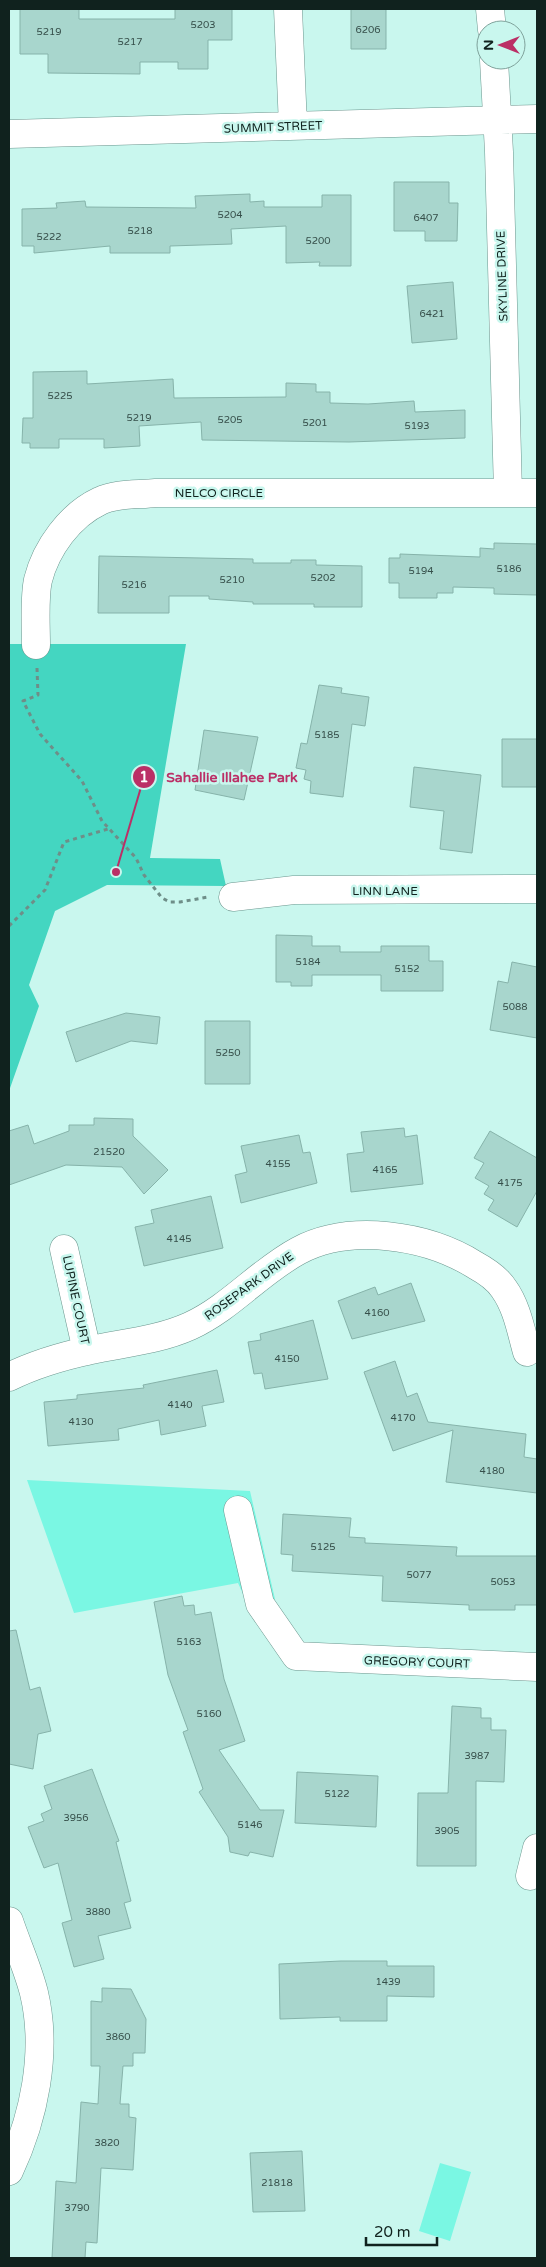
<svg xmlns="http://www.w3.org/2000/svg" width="546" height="2267" font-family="'Varela Round',sans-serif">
<rect width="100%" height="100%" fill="#c9f7ee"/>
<path fill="#7af7e3" d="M 27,1480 L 250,1491 L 275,1599 L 254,1618 L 238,1583 L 74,1613 Z
M 440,2163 L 471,2172 L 450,2241 L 419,2231 Z"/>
<path fill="#44d6c1" d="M 9,644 L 186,644 L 150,858 L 220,859 L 226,886 L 107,885 L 55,911 L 29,985 L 39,1006 L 9,1091 Z"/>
<path fill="#a8d6cd" stroke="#86b3aa" d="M 20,9 L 79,9 L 79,19 L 175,19 L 175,9 L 232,9 L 232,40 L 208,40 L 208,69 L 178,69 L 178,62 L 140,62 L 140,74 L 48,73 L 48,54 L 20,54 Z
M 351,9 L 386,9 L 386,49 L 351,49 Z
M 394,182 L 449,182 L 449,203 L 458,203 L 457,241 L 425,241 L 425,231 L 394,231 Z
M 250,194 L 250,202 L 264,201 L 264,207 L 322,207 L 322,195 L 351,195 L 351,266 L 319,266 L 320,262 L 286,263 L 286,226 L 231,229 L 232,244 L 170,246 L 170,253 L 110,253 L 110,246 L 34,253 L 34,246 L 22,246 L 22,209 L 57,208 L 56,203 L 85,201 L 86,207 L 196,208 L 195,196 Z
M 453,282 L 457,339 L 412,343 L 407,286 Z
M 87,371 L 87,384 L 173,379 L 174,398 L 286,397 L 286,383 L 316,384 L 316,392 L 330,392 L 330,403 L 368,404 L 414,401 L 415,412 L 465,410 L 465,438 L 349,442 L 202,440 L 201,422 L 139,426 L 140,446 L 104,448 L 104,439 L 59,439 L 59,448 L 30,448 L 30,443 L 22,443 L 23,418 L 33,418 L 33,372 Z
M 494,543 L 537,544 L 537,595 L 494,594 L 494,588 L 453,587 L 453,593 L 437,593 L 437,598 L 399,598 L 399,583 L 389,583 L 389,558 L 400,558 L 400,554 L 480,557 L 480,548 L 494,549 Z
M 99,556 L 253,559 L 253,563 L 291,563 L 291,560 L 316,560 L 316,565 L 362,566 L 362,607 L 314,607 L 314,604 L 253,604 L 253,602 L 209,599 L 209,596 L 169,596 L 169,613 L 98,613 Z
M 319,685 L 342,688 L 341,693 L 369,697 L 365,726 L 352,724 L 343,797 L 310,793 L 311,781 L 304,779 L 306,770 L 296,768 L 301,743 L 307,744 Z
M 204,730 L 258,737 L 244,800 L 195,790 Z
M 502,739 L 537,739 L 537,787 L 502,787 Z
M 414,767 L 481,775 L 472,853 L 440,849 L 444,811 L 410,807 Z
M 276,935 L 312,936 L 312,946 L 340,946 L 340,952 L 381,952 L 381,946 L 429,946 L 429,961 L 443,961 L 443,991 L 381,991 L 381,975 L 312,975 L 312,986 L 291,986 L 291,982 L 276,982 Z
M 512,962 L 537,967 L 537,1038 L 490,1030 L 498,981 L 508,983 Z
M 126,1013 L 160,1017 L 157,1044 L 131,1041 L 76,1062 L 66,1032 Z
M 205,1021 L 250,1021 L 250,1084 L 205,1084 Z
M 94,1118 L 133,1119 L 133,1136 L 168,1170 L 144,1194 L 122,1167 L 66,1165 L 9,1185 L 9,1131 L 28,1125 L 34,1144 L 69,1131 L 69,1125 L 94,1125 Z
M 404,1128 L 405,1137 L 417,1135 L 423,1184 L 351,1192 L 347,1154 L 364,1152 L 361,1132 Z
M 490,1131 L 537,1158 L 537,1191 L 517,1227 L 488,1210 L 494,1200 L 484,1194 L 489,1186 L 475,1178 L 484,1163 L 474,1158 Z
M 299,1135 L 303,1153 L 310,1152 L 317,1183 L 241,1203 L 235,1175 L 247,1172 L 241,1146 Z
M 211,1196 L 223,1248 L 144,1266 L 135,1227 L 154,1223 L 151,1210 Z
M 411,1283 L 425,1321 L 352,1339 L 338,1301 L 375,1287 L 378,1295 Z
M 313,1320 L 328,1379 L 265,1389 L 262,1373 L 254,1374 L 248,1342 L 261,1340 L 260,1334 Z
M 395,1361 L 407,1397 L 417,1393 L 428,1422 L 526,1434 L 524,1457 L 537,1459 L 537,1493 L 446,1482 L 453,1430 L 393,1451 L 364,1372 Z
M 217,1370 L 224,1402 L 202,1406 L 206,1426 L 161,1435 L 159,1420 L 118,1429 L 119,1440 L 48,1446 L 44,1402 L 77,1399 L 77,1395 L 144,1388 L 143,1385 Z
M 283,1514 L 351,1518 L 349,1537 L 365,1538 L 365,1543 L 457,1547 L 456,1556 L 537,1556 L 537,1605 L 515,1605 L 515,1610 L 469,1610 L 469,1605 L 382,1601 L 383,1576 L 292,1571 L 293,1555 L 281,1554 Z
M 182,1596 L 184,1606 L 194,1605 L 195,1615 L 211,1612 L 224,1679 L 245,1741 L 219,1750 L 260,1810 L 284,1810 L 273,1857 L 250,1852 L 248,1856 L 230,1852 L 228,1837 L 199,1792 L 203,1789 L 183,1732 L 188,1730 L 168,1675 L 154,1602 Z
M 16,1630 L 30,1690 L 40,1687 L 51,1731 L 38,1734 L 33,1769 L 9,1764 L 9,1631 Z
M 452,1706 L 481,1708 L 481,1718 L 491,1718 L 491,1730 L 506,1730 L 504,1782 L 476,1781 L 476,1866 L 417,1866 L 418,1793 L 448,1793 Z
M 92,1769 L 119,1841 L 116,1842 L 131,1901 L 124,1903 L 131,1928 L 98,1936 L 104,1959 L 74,1967 L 62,1923 L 72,1920 L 58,1863 L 44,1868 L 28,1827 L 44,1821 L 41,1814 L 52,1809 L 44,1786 Z
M 297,1772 L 378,1776 L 376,1827 L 295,1823 Z
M 341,1961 L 387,1961 L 387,1966 L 434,1966 L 434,1997 L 387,1996 L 387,2021 L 340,2021 L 340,2017 L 280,2019 L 279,1964 Z
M 102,1988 L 131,1989 L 146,2019 L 145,2053 L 133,2053 L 133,2066 L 123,2066 L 120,2104 L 129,2104 L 129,2117 L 136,2118 L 133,2170 L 101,2168 L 97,2243 L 86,2242 L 85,2258 L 52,2258 L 56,2181 L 76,2183 L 81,2102 L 98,2104 L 100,2066 L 91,2066 L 91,2001 L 102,2002 Z
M 302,2151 L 305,2211 L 253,2212 L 250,2153 Z"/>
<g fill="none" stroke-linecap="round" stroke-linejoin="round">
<defs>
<path id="minor" d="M 288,9 L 293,126
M 490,9 L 492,30
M 494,60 L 499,152 L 508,493
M 9,134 L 537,119
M 36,645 C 36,626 34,598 38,580 C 46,548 70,515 100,501 C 116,493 138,495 156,493 L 537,493
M 233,897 L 294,890 L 537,889
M 64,1249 L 87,1351
M 9,1377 C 35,1364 63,1356 91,1350 C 124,1343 159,1340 190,1326 C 231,1307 259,1272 298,1251 C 350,1223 427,1235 475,1265 C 486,1271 497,1278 504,1289 C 517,1307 521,1331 527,1352
M 238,1510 L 260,1604 L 296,1656 L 537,1667
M 530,1876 L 537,1848
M 9,1921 C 17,1945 28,1969 34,1993 C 48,2052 34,2118 9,2171"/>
</defs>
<use href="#minor" stroke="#6b968e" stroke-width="29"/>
<path stroke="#6e8e88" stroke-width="3" stroke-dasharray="4 4" stroke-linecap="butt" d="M 37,668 L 38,695 L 23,701 L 40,734 L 82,781 L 102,821 L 136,858 L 144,875 L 162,898 L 170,902 L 180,902 L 208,897
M 9,926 L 45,890 L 64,842 L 108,829"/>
<use href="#minor" stroke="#fff" stroke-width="28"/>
</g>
<g text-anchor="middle" stroke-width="5" stroke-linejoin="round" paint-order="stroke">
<g font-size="10" fill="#364f4a">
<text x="203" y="28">5203</text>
<text x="368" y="33">6206</text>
<text x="49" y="35">5219</text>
<text x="130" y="45">5217</text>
<text x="230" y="218">5204</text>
<text x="426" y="221">6407</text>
<text x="140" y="234">5218</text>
<text x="49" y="240">5222</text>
<text x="318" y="244">5200</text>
<text x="432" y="317">6421</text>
<text x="60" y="399">5225</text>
<text x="139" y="421">5219</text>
<text x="230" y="423">5205</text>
<text x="315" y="426">5201</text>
<text x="417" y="429">5193</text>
<text x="509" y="572">5186</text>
<text x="421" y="574">5194</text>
<text x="323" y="581">5202</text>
<text x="232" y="583">5210</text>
<text x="134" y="588">5216</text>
<text x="327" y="738">5185</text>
<text x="308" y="965">5184</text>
<text x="407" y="972">5152</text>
<text x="515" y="1010">5088</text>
<text x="228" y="1056">5250</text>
<text x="109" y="1155">21520</text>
<text x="278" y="1167">4155</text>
<text x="385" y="1173">4165</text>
<text x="510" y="1186">4175</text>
<text x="179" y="1242">4145</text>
<text x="377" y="1316">4160</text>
<text x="287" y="1362">4150</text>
<text x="180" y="1408">4140</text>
<text x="403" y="1421">4170</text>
<text x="81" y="1425">4130</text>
<text x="492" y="1474">4180</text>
<text x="323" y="1550">5125</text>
<text x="419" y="1578">5077</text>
<text x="503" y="1585">5053</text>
<text x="189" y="1645">5163</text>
<text x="209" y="1717">5160</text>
<text x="477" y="1759">3987</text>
<text x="337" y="1797">5122</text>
<text x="76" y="1821">3956</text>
<text x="250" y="1828">5146</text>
<text x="447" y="1834">3905</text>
<text x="98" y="1915">3880</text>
<text x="388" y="1985">1439</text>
<text x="118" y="2040">3860</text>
<text x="107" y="2146">3820</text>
<text x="277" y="2186">21818</text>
<text x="77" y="2211">3790</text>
</g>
<g font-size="12" fill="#10221e" stroke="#c9f7ee">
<text transform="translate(273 127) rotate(-2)" y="4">SUMMIT STREET</text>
<text transform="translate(502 276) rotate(-92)" y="4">SKYLINE DRIVE</text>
<text x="219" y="497">NELCO CIRCLE</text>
<text x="385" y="895">LINN LANE</text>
<text transform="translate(249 1286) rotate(-36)" y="4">ROSEPARK DRIVE</text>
<text transform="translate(76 1300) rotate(78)" y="4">LUPINE COURT</text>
<text transform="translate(417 1662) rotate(2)" y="4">GREGORY COURT</text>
</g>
</g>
<path fill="none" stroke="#bb2f66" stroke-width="2" d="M116 872L144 777"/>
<g fill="#bb2f66" stroke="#c9f7ee" stroke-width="2">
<circle cx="116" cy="872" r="5"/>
<circle cx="144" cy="777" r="12"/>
</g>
<g font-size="15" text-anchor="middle" font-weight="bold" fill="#fff">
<text x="144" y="782">1</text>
</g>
<g font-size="14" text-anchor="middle" font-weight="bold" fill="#bb2f66" stroke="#c9f7ee" stroke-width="5" stroke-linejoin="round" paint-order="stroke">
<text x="232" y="782">Sahallie Illahee Park</text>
</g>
<rect width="546" height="2267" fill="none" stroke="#10221e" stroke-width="20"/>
<g transform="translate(501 45) rotate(270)"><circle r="24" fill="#c9f7ee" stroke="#7fa29b"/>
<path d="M0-4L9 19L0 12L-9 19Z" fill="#bb2f66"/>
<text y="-8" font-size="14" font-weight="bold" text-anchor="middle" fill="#10221e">N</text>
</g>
<path d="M366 2237v8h71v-8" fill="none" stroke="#10221e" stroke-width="2.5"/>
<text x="374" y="2237" font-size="15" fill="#10221e" stroke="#c9f7ee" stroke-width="4" paint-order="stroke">20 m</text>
</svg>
